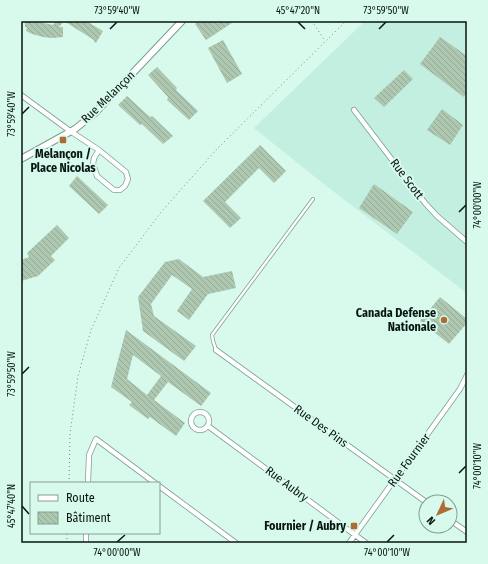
<svg xmlns="http://www.w3.org/2000/svg" width="488" height="564" font-family="'Fira Sans Condensed',sans-serif">
<defs>
<pattern id="building-back-hatch" width="6" height="6" patternUnits="userSpaceOnUse"><rect width="6" height="6" fill="#adc7b1"/><path d="M-1 5l2 2M0 0l6 6M5-1l2 2" fill="none" stroke="#94aa97"/></pattern>
</defs>
<rect width="100%" height="100%" fill="#d7faed"/>
<path fill="#c3efe0" d="M 365,21 L 465,21 L 467,23 L 467,293 L 325,185 L 254,128 Z"/>
<path fill="url(#building-back-hatch)" fill-rule="evenodd" d="M 25,21 L 34,21 L 53,25 L 56,21 L 86,21 L 103,31 L 96,43 L 94,41 L 94,40 L 64,21 L 59,27 L 63,27 L 63,37 L 52,38 L 43,37 L 32,34 L 26,31 L 27,27 L 25,27 Z
M 199,21 L 235,21 L 206,40 L 195,24 Z
M 440,37 L 467,56 L 467,93 L 464,97 L 420,64 Z
M 223,40 L 242,74 L 227,83 L 208,48 Z
M 157,67 L 177,88 L 176,90 L 198,111 L 189,120 L 167,100 L 168,97 L 148,75 Z
M 404,70 L 413,79 L 384,107 L 374,98 Z
M 127,96 L 150,117 L 152,116 L 173,136 L 163,144 L 142,124 L 140,125 L 118,105 Z
M 442,109 L 463,125 L 450,145 L 427,130 Z
M 260,145 L 286,171 L 274,183 L 259,168 L 225,202 L 241,218 L 230,228 L 203,201 Z
M 77,176 L 108,205 L 99,214 L 69,186 Z
M 374,184 L 413,212 L 397,234 L 359,208 Z
M 57,225 L 69,238 L 51,256 L 55,260 L 38,276 L 21,281 L 21,260 L 29,257 L 27,253 Z
M 179,259 L 203,277 L 232,271 L 236,288 L 208,294 L 189,320 L 177,311 L 192,289 L 172,275 L 151,304 L 154,316 L 196,346 L 184,361 L 143,331 L 138,297 L 165,262 Z
M 440,297 L 467,319 L 467,323 L 449,344 L 420,321 Z
M 126,330 L 211,393 L 201,406 L 168,382 L 154,400 L 185,423 L 176,436 L 150,417 L 148,419 L 129,405 L 132,402 L 111,387 ZM 133,355 L 161,376 L 147,395 L 127,379 Z"/>
<g fill="none" stroke-linecap="round" stroke-linejoin="round">
<defs>
<path id="service" d="M 216,350 L 213,341 L 212,335 L 313,199"/>
<path id="minor" d="M 21,95 L 70,131 L 99,150 L 126,172 L 128,179 L 125,186 L 120,190 L 114,190 L 97,176 L 93,164 L 94,158 L 99,150
M 354,110 L 425,203 L 437,216 L 467,242
M 216,350 L 426,502
M191 421a9 9 0 1 1 18 0a9 9 0 1 1-18 0Z
M 208,426 L 366,543
M 88,483 L 89,455 L 96,439 L 155,483
M 159,486 L 236,543
M 450,520 L 467,532
M 86,543 L 86,533
M 349,543 L 460,389 L 467,375"/>
<path id="tertiary" d="M 21,159 L 75,129 L 95,113 L 182,21"/>
</defs>
<use href="#service" stroke="#7d9d92" stroke-width="4"/>
<use href="#minor" stroke="#7d9d92" stroke-width="6"/>
<use href="#tertiary" stroke="#7d9d92" stroke-width="8"/>
<path stroke="#728a81" stroke-width="1" stroke-dasharray="1 3" stroke-linecap="butt" d="M 312,21 L 325,41
M 69,483 L 70,434 L 78,376 L 91,330 L 119,268 L 162,211 L 216,150 L 346,21
M 67,543 L 67,533"/>
<use href="#service" stroke="#fff" stroke-width="2.5"/>
<use href="#minor" stroke="#fff" stroke-width="4.5"/>
<use href="#tertiary" stroke="#fff" stroke-width="6"/>
</g>
<path fill="none" stroke="#091511" stroke-width="1.5" d="M 298,22 L 305,29M 110,29 L 117,22M 379,29 L 386,22M 22,114 L 29,107M 459,212 L 466,205M 22,374 L 29,367M 459,473 L 466,466M 22,506 L 29,514M 117,542 L 125,535M 387,542 L 394,535"/>
<g fill="#ac6c35" stroke="#d7faed" stroke-width="1.5">
<rect x="59" y="136" width="8" height="8" rx="2"/>
<circle cx="444" cy="320" r="4"/>
<rect x="350" y="522" width="8" height="8" rx="2"/>
</g>
<g text-anchor="middle" stroke-width="4" stroke-linejoin="round" paint-order="stroke">
<g font-size="12" fill="#091511" stroke="#d7faed">
<text transform="translate(108 97) rotate(-44)" y="4">Rue Melançon</text>
<text transform="translate(407 179) rotate(53)" y="4">Rue Scott</text>
<text transform="translate(321 426) rotate(36)" y="4">Rue Des Pins</text>
<text transform="translate(409 460) rotate(-54)" y="4">Rue Fournier</text>
<text transform="translate(287 484) rotate(37)" y="4">Rue Aubry</text>
</g>
<g font-size="12" font-weight="bold" fill="#091511" stroke="#d7faed" text-anchor="end">
<text x="63" y="158" text-anchor="middle">Melançon /<tspan x="63" dy="14">Place Nicolas</tspan></text>
<text x="436" y="317">Canada Defense<tspan x="436" dy="14">Nationale</tspan></text>
<text x="346" y="530">Fournier / Aubry</text>
</g>
</g>
<rect width="488" height="564" fill="none" stroke="#d7faed" stroke-width="44"/>
<rect x="30" y="482" width="130" height="52" fill="#d7faed" stroke="#859e95"/>
<rect x="38" y="495" width="20" height="6" fill="#ffffff" stroke="#859e95"/>
<text x="66" y="502" font-size="12" fill="#091511">Route</text>
<rect x="38" y="512" width="20" height="12" fill="url(#building-back-hatch)" stroke="#859e95"/>
<text x="66" y="522" font-size="12" fill="#091511">Bâtiment</text>
<g transform="translate(438 514) rotate(226)"><circle r="19" fill="#d7faed" stroke="#859e95"/>
<path d="M0-3L7 15L0 10L-7 15Z" fill="#ac6c35"/>
<text y="-6" font-size="11" font-weight="bold" text-anchor="middle" fill="#091511">N</text>
</g>
<rect x="22" y="22" width="444" height="520" fill="none" stroke="#091511" stroke-width="1.5"/>
<g font-size="10" text-anchor="middle" fill="#091511">
<text x="117" y="14">73°59'40"W</text>
<text x="298" y="14">45°47'20"N</text>
<text x="386" y="14">73°59'50"W</text>
<text transform="translate(11 114) rotate(-90)" y="4">73°59'40"W</text>
<text transform="translate(477 205) rotate(-90)" y="4">74°00'00"W</text>
<text transform="translate(11 374) rotate(-90)" y="4">73°59'50"W</text>
<text transform="translate(477 466) rotate(-90)" y="4">74°00'10"W</text>
<text transform="translate(11 506) rotate(-90)" y="4">45°47'40"N</text>
<text x="117" y="556">74°00'00"W</text>
<text x="387" y="556">74°00'10"W</text>
</g>
</svg>
